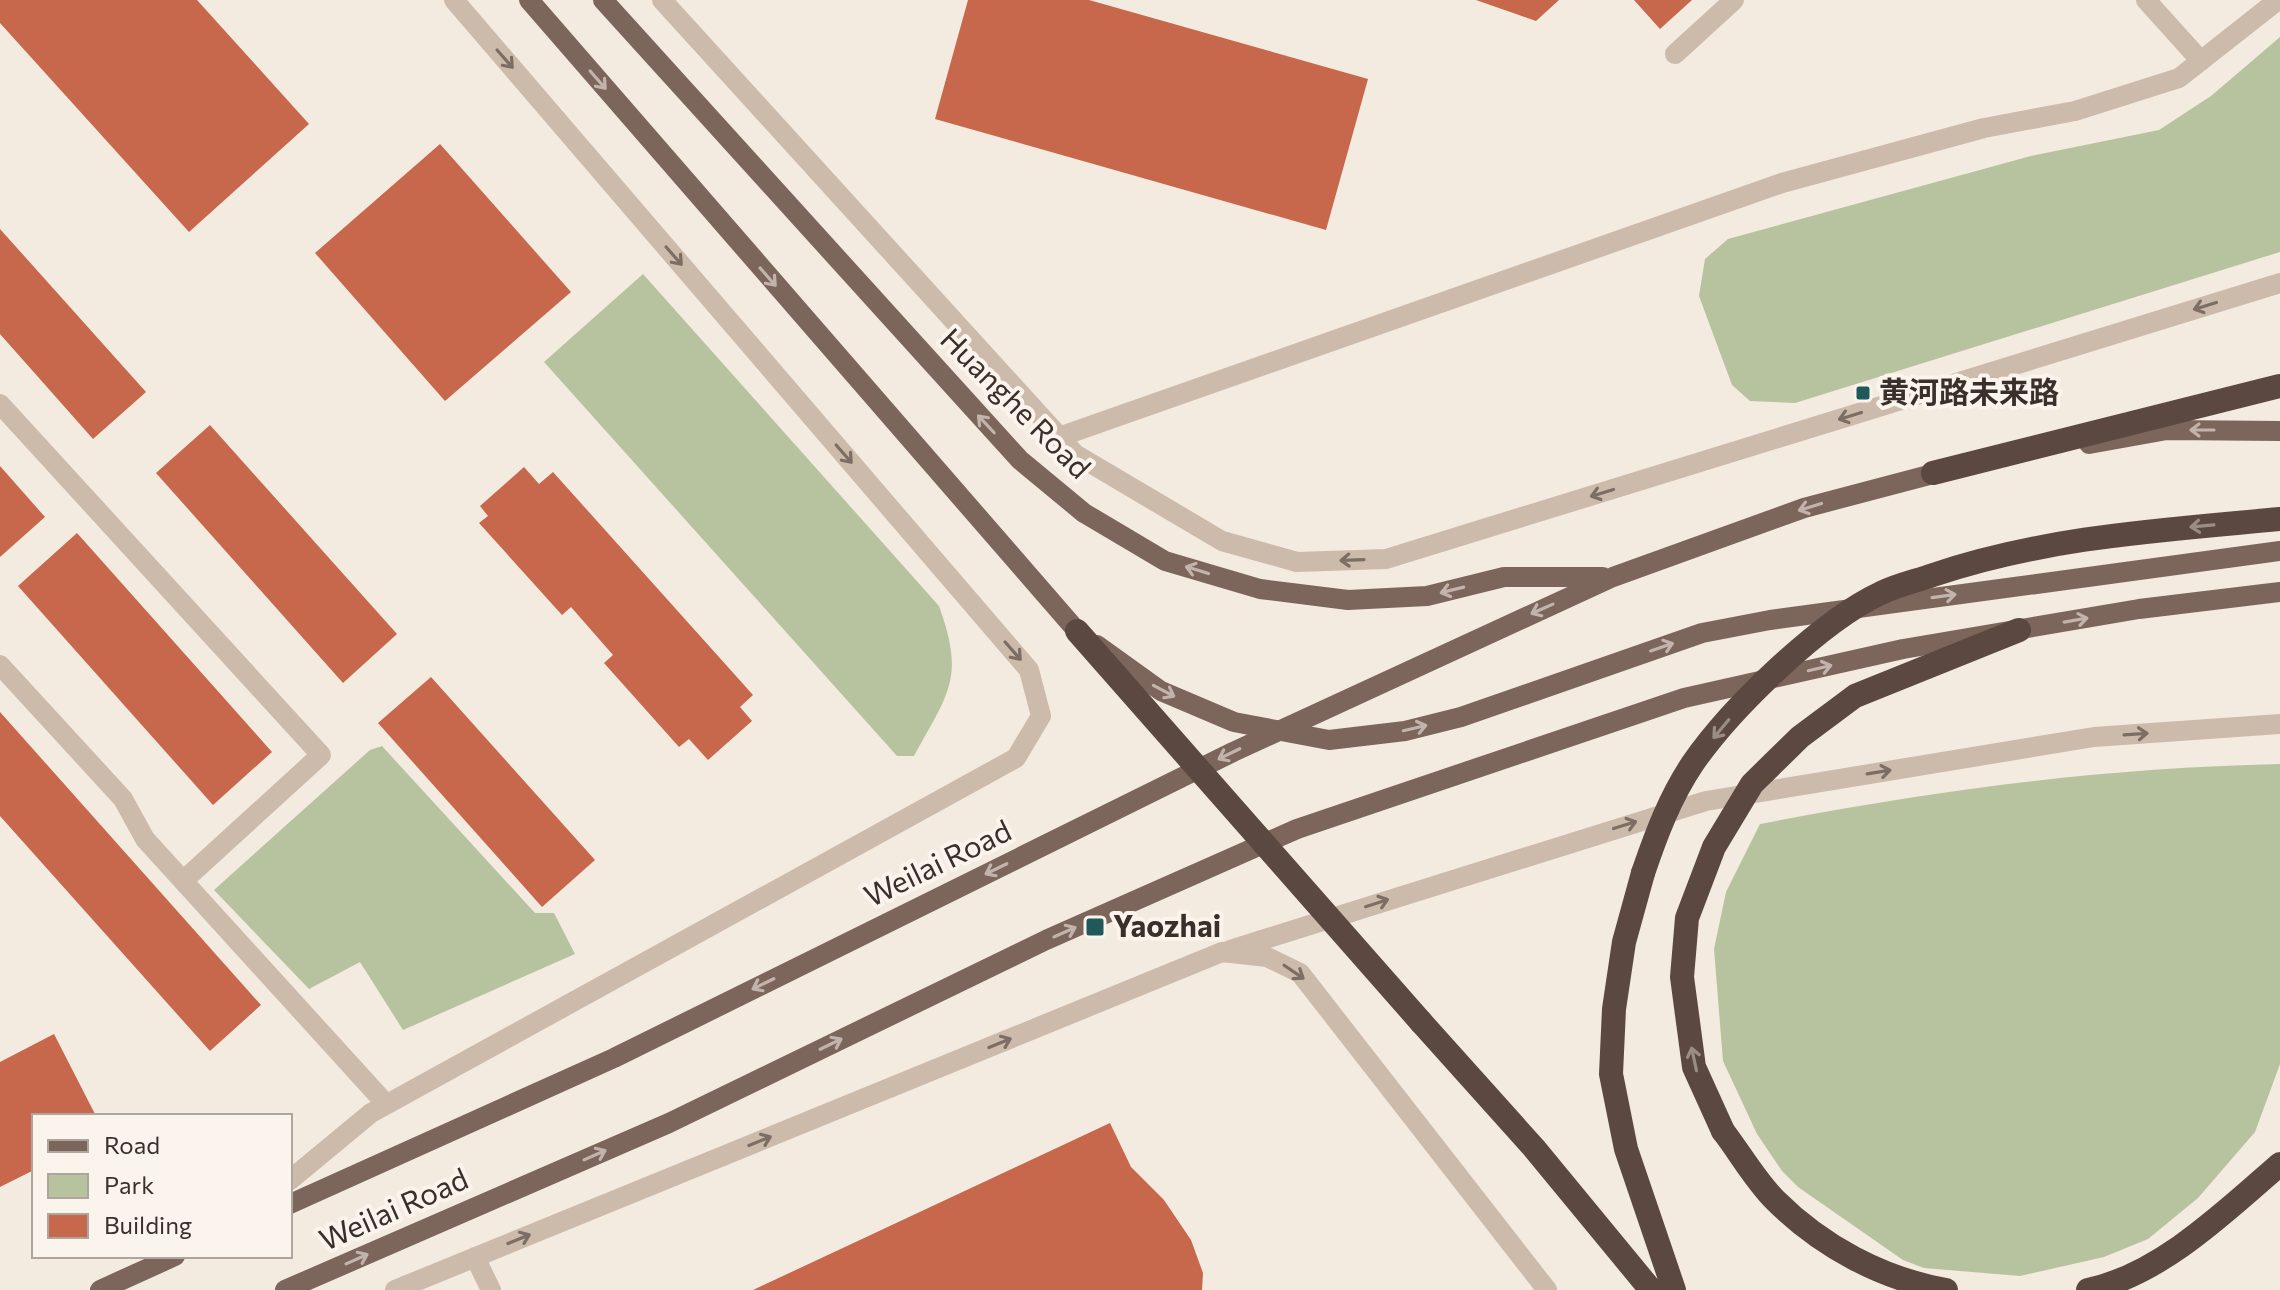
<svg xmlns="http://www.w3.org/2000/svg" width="2280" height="1290" font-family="Commissioner,'Noto Sans SC',sans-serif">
<rect width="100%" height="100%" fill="#f3eae0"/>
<path fill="#b7c39f" d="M 2280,37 L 2280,252 L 1795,403 L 1750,401 L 1732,385 L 1699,296 L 1705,259 L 1728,239 L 2031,156 L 2159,130 L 2211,96 Z
M 643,274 L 939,606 C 965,678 949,692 914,756 L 897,756 L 544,362 Z
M 382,746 L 535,913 L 554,913 L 575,954 L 403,1030 L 360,962 L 309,989 L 214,890 L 370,750 Z
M 2280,764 L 2280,1064 L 2255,1132 L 2198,1198 L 2148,1239 L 2104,1257 L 2020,1276 L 1924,1268 L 1903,1260 L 1798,1187 L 1782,1171 L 1757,1134 L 1723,1061 L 1714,949 L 1726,892 L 1760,824 C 1936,790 2100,768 2280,764 Z"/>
<path fill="#c7674b" d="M 0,0 L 197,0 L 309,124 L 189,232 L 0,23 Z
M 968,0 L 1089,0 L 1368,79 L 1326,230 L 935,119 Z
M 1476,0 L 1559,0 L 1536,21 Z
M 1634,0 L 1692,0 L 1660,29 Z
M 440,144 L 571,292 L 445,401 L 315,253 Z
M 0,229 L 146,392 L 93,439 L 0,334 Z
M 210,425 L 397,634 L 343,683 L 156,473 Z
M 0,466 L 45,517 L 0,557 Z
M 524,467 L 539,484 L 553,472 L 753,695 L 740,707 L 752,721 L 708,760 L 689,739 L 679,747 L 604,663 L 613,655 L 571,607 L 562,615 L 479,523 L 488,516 L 480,506 Z
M 77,533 L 272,752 L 213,805 L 18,586 Z
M 431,677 L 595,860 L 542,907 L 378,723 Z
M 0,712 L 261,1005 L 210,1051 L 0,816 Z
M 54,1034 L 96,1116 L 34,1116 L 34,1170 L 0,1187 L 0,1062 Z
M 1110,1123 L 1131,1167 L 1164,1200 L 1191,1240 L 1203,1273 L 1202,1290 L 753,1290 Z"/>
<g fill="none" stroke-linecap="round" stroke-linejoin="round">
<path stroke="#ccbaab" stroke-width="20" d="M 662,0 L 1075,454 L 1222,541 L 1297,562 L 1386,559 L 2280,283
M 2146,0 L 2201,61
M 1675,54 L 1734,0
M 0,404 L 321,755 L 183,881
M 1059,437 L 1782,183 L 1984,128 L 2075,111 L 2179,78 L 2278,0
M 0,665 L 123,799 L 145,839 L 386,1104
M 1230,950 L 1706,801 L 2094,737 L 2280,724
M 290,1180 L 371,1113 L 1016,758 L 1041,716 L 1029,670 L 454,0
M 475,1257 L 491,1290
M 395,1290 L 1222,952 L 1267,957 L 1300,973 L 1547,1290"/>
<path stroke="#7c665c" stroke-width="20" d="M 529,0 L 1077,631
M 603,0 L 1020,460 L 1084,513 L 1165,561 L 1260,589 L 1348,600 L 1427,596 L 1504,577 L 1603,577
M 2089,444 L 2167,430 L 2280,431
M 290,1204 L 614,1058 L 1233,752 L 1613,577 L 1804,508 L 1948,470
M 100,1290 L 175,1256
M 285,1290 L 669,1123 L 1046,940 L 1297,829 L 1684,698 L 1903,649 L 2139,609 L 2280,592"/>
<path stroke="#5b4941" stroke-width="24" d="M 1933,473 L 2280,386
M 1643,873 L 1624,942 L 1614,1009 L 1611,1074 L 1626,1149 L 1674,1290
M 1421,1022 L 1534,1148 L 1651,1290
M 1723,1131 C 1740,1153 1755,1180 1775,1200 C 1821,1246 1882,1279 1946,1290
M 2088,1290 C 2160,1275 2225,1212 2280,1164"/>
<path stroke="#7c665c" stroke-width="20" d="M 1097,645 L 1161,691 L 1234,722 L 1329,740 L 1405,731 L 1461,717 L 1702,633 L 1770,620 L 2280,551"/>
<path stroke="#5b4941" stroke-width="24" d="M 1077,631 L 1421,1022
M 1643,873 C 1656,835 1670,797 1693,763 C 1731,708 1821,621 1881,593 C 1897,585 1916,581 1933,575 C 2045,537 2163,530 2280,519
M 1723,1131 L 1694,1067 L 1682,977 L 1687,918 L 1714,847 L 1752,784 L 1800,737 L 1855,696 L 2019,630"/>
</g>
<defs><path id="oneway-shaft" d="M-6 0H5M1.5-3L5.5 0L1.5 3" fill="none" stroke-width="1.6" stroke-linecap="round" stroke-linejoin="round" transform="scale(2)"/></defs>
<g stroke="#7c6e64">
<use href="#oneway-shaft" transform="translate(505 59) rotate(49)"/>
<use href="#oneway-shaft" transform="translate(674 256) rotate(49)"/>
<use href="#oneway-shaft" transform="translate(2205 306) rotate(163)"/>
<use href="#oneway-shaft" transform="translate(1850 416) rotate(163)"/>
<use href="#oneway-shaft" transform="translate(844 454) rotate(49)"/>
<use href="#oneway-shaft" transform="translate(1602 493) rotate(163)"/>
<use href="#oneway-shaft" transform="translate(1352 560) rotate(178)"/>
<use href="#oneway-shaft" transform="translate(1013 651) rotate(49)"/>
<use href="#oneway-shaft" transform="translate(2136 734) rotate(-4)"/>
<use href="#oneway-shaft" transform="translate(1879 772) rotate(-9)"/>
<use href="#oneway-shaft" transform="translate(1625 825) rotate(-17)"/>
<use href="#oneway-shaft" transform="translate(1377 903) rotate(-18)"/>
<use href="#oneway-shaft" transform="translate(1294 972) rotate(34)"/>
<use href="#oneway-shaft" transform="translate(1000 1043) rotate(-22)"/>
<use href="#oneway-shaft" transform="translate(760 1141) rotate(-22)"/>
<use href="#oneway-shaft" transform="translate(519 1239) rotate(-22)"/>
</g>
<g stroke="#c2b4ac">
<use href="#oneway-shaft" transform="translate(598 80) rotate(49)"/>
<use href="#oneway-shaft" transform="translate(768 277) rotate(49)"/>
<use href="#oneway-shaft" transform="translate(986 424) rotate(-133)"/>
<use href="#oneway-shaft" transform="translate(2202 430) rotate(-180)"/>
<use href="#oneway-shaft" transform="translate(1810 507) rotate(163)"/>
<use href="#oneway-shaft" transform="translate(1197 570) rotate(-163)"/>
<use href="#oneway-shaft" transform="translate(1452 590) rotate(166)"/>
<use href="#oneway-shaft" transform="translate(1944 596) rotate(-8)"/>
<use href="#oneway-shaft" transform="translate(1542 609) rotate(156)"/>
<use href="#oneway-shaft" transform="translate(2076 620) rotate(-10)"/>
<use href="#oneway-shaft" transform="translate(1662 647) rotate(-19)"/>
<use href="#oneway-shaft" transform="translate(1820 668) rotate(-13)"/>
<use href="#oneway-shaft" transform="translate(1164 691) rotate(28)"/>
<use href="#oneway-shaft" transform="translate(1415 728) rotate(-13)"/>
<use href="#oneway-shaft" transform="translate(1229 754) rotate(154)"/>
<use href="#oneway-shaft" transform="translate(996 869) rotate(154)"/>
<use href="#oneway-shaft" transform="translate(1065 932) rotate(-24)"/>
<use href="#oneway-shaft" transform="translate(763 984) rotate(154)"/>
<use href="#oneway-shaft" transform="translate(831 1044) rotate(-26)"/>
<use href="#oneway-shaft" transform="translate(595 1155) rotate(-24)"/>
<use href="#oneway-shaft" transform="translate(357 1259) rotate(-24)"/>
</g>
<g stroke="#9b8d86">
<use href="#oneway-shaft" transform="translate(2202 526) rotate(175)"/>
<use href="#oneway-shaft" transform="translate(1721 729) rotate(130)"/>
<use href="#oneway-shaft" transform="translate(1694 1059) rotate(-102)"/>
</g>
<g fill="#1f595c" stroke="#fbf4ed" stroke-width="3">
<rect x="1855" y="385" width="16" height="16" rx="4"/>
<rect x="1085" y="917" width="20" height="20" rx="4"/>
</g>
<g text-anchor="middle" stroke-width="8" stroke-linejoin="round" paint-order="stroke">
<g font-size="30" font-weight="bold" fill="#3a2f2a" stroke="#fbf4ed" text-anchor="start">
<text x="1879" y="403">黄河路未来路</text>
<text x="1113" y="937">Yaozhai</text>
</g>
<g font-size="30" fill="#3a2f2a" stroke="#fbf4ed">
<text transform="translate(1015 404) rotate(45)" y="10">Huanghe Road</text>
<text transform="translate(938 864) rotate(-26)" y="10">Weilai Road</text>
<text transform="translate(394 1210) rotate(-24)" y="10">Weilai Road</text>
</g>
</g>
<rect x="32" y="1114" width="260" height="144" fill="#fbf4ed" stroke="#aea59f" stroke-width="2"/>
<rect x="48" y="1140" width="40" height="12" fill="#7c665c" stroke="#aea59f" stroke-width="2"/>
<text x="104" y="1154" font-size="24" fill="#3a2f2a">Road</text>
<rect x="48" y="1174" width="40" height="24" fill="#b7c39f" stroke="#aea59f" stroke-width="2"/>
<text x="104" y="1194" font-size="24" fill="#3a2f2a">Park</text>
<rect x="48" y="1214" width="40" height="24" fill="#c7674b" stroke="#aea59f" stroke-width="2"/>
<text x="104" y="1234" font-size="24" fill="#3a2f2a">Building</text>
</svg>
